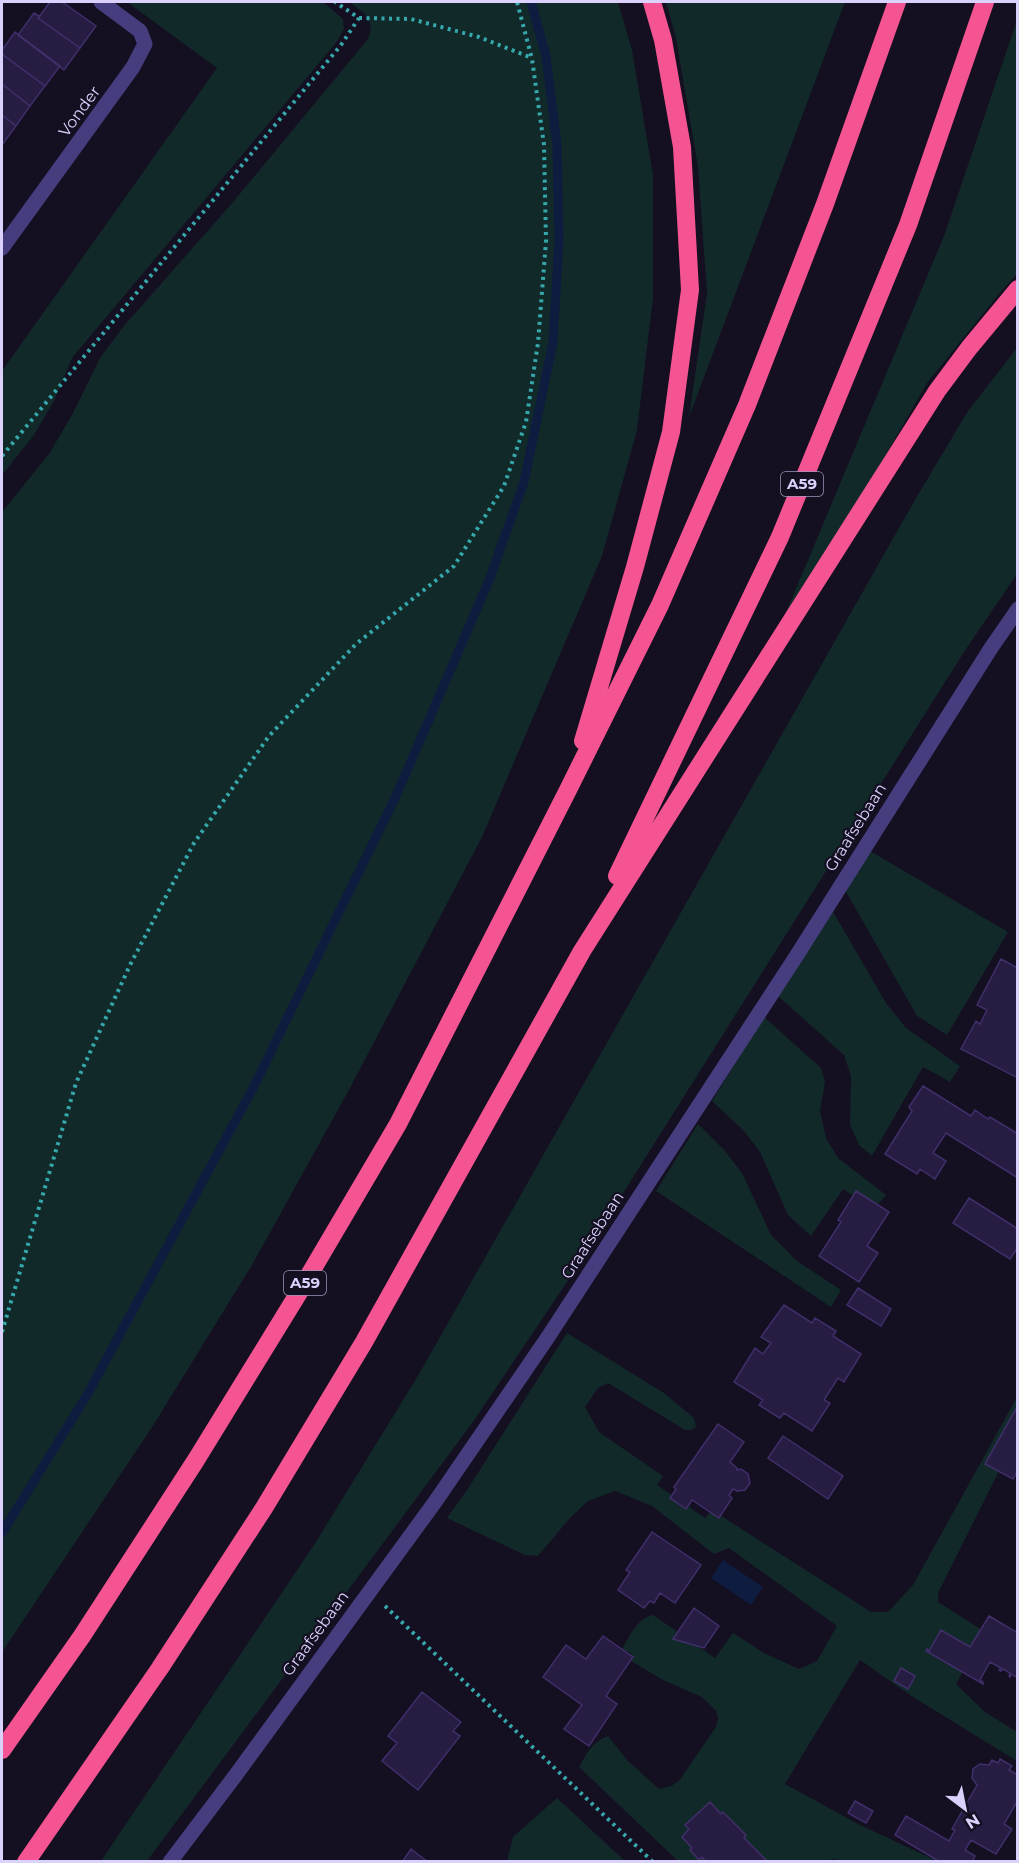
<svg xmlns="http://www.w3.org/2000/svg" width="1019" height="1863" font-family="Montserrat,sans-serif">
<rect width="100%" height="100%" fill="#140f21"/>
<path fill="#12292a" d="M 127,2 L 323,2 L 343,19 L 344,29 L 336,43 L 72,358 L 54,401 L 34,435 L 2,475 L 2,371 L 217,68 Z
M 349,2 L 618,2 L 632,50 L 653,175 L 653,298 L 637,430 L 602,556 L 482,837 L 350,1088 L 252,1265 L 154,1424 L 2,1652 L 2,512 L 49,454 L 73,413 L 100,358 L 123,327 L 233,202 L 368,39 C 376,19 364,13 349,2 Z
M 666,2 L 845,2 L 689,417 L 707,293 L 698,167 L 676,38 Z
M 1017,20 L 1017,274 L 999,294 L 927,383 L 795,613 L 787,610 L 944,236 Z
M 1017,348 L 1017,574 L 964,652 L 569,1279 L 473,1422 L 147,1861 L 101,1861 L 314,1545 L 419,1374 L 916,498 L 968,411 Z
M 870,851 L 1008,932 L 947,1035 L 917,1016 L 845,890 Z
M 832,910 L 886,1003 L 906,1028 L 960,1066 L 950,1082 L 923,1067 L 872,1156 L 859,1145 L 850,1125 L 851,1076 L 844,1055 L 778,996 Z
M 764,1017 L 821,1068 L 825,1082 L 820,1111 L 826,1138 L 838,1158 L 886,1195 L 874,1209 L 843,1189 L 811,1236 L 788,1215 L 760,1152 L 744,1131 L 712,1101 Z
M 698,1124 L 725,1151 L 742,1173 L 771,1235 L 797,1261 L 841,1290 L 831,1307 L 656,1191 Z
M 567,1333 L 664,1393 L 694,1418 L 696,1427 L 691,1430 L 685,1430 L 608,1383 L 598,1388 L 585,1407 L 599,1432 L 663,1476 L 657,1485 L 705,1518 L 712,1510 L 871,1612 L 888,1612 L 913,1585 L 1017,1397 L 1017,1435 L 938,1593 L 938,1602 L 985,1632 L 956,1684 L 985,1712 L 1017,1732 L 1017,1761 L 913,1697 L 860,1660 L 785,1784 L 858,1824 L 937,1861 L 852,1862 L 832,1859 L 827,1862 L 678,1861 L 579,1767 C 587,1753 592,1742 608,1736 L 627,1760 L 659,1789 L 671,1786 L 679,1781 L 716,1727 L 718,1718 L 716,1711 L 702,1697 L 663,1680 L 628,1659 L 632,1654 L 622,1649 C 630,1636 637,1618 653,1615 L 715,1658 L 733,1633 L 764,1653 L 799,1669 L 817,1661 L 837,1626 L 729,1548 L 714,1554 L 652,1506 L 615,1491 L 588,1501 L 570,1518 L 538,1556 L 525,1555 L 447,1518 L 469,1487 Z
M 557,1798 L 625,1861 L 507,1861 L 513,1837 Z"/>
<path fill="#0e1c40" d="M 723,1560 L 763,1587 L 751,1605 L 711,1578 Z"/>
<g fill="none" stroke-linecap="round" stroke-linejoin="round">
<path stroke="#0e1c40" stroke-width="9" d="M 2,1533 L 87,1395 L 252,1090 L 396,796 L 490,578 L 524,482 L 553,342 L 559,240 L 557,145 L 546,56 L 531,2"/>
</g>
<path fill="#271c41" stroke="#412f6b" stroke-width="1.5" d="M 50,2 L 62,2 L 96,26 L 80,48 L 38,18 Z
M 34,13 L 39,16 L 38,18 L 80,48 L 64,70 L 18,35 Z
M 15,32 L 60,66 L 45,86 L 2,54 L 2,50 Z
M 2,54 L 45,86 L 30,106 L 2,84 Z
M 2,84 L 30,106 L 16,126 L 2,115 Z
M 2,115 L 16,126 L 2,145 Z
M 1001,959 L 1018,968 L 1018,1078 L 961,1049 L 976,1021 L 980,1024 L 987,1010 L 977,1005 Z
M 923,1086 L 971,1116 L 975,1110 L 988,1119 L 990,1117 L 1018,1134 L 1018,1178 L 946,1133 L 933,1153 L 946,1161 L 935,1179 L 920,1169 L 917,1174 L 885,1154 L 912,1111 L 909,1107 Z
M 856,1191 L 889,1212 L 867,1246 L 878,1253 L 859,1282 L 819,1256 L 841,1222 L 838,1220 Z
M 969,1198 L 1018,1229 L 1018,1247 L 1010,1259 L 953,1223 Z
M 858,1288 L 891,1309 L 881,1326 L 847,1305 Z
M 784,1305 L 812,1323 L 815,1318 L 836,1331 L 833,1336 L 861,1354 L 844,1382 L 838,1378 L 824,1400 L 830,1403 L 812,1431 L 784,1413 L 780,1418 L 778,1417 L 759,1405 L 763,1400 L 734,1382 L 755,1348 L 763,1354 L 771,1343 L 761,1337 Z
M 1017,1407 L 1018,1470 L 1013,1479 L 985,1464 Z
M 718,1424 L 744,1442 L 730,1462 L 737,1468 L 737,1470 L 741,1469 L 748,1474 L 750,1483 L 745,1490 L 737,1491 L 733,1489 L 729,1495 L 732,1498 L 719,1518 L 692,1500 L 686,1509 L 670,1498 L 676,1489 L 674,1487 Z
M 783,1436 L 843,1476 L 828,1499 L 768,1458 Z
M 652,1532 L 701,1565 L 675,1603 L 660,1593 L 654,1603 L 650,1601 L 644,1608 L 618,1590 L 630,1572 L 626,1570 Z
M 694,1608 L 719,1626 L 704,1648 L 673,1639 Z
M 989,1616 L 1018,1633 L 1018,1678 L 1011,1674 L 1010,1677 L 1009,1676 L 1010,1673 L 1003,1669 L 1001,1671 L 999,1670 L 1001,1668 L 990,1662 L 980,1680 L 983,1682 L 983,1684 L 926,1651 L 927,1649 L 929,1651 L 941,1630 L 970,1647 Z
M 603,1636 L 633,1657 L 606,1696 L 617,1704 L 589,1746 L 564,1729 L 582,1705 L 543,1677 L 566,1645 L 586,1659 Z
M 901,1668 L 915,1676 L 908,1689 L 894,1681 Z
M 422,1692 L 461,1722 L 453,1731 L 460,1736 L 418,1790 L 382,1761 L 397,1743 L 388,1736 Z
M 1000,1759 L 1012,1766 L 1009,1770 L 1018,1775 L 1018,1800 L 1004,1824 L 1012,1829 L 996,1854 L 971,1840 L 965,1850 L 975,1856 L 972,1862 L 940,1862 L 895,1835 L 906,1816 L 949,1841 L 955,1830 L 952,1829 L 977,1785 L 972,1778 L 973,1769 L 980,1764 L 989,1765 L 992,1760 L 998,1763 Z
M 855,1801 L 873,1811 L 866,1823 L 848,1813 Z
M 710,1802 L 721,1814 L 723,1812 L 746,1835 L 744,1838 L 768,1862 L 706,1862 L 702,1857 L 699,1860 L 690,1850 L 692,1848 L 682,1837 L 689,1829 L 685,1825 Z
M 411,1849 L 428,1862 L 402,1862 Z"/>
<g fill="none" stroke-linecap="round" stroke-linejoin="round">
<path stroke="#36a8ac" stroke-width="4" stroke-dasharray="3 4.5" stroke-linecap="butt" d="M 359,18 L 411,19 L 479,37 L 532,58
M 2,456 L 341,45 L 359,18 L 335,2
M 2,1332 L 76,1083 L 130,965 L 194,843 L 269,736 L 356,644 L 454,566 L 504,486 L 526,422 L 538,343 L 546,241 L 544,145 L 532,59 L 517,2
M 385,1606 L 653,1862"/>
<path stroke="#453d7d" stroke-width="15" d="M 2,248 L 133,67 L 145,44 L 140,31 L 101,2
M 170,1862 L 235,1776 L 435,1502 L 548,1337 L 797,955 L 991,648 L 1018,609"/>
<path stroke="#f45491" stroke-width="18" d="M 583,741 L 635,567 L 671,432 L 690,290 L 682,147 L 663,40 L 652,2
M 617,876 L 780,537 L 908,225 L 985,2
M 2,1750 L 82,1636 L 196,1460 L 298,1294 L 398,1124 L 567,792 L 660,605 L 747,405 L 825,204 L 897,2
M 26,1862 L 160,1668 L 264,1508 L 364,1342 L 582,951 L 937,391 L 969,348 L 1018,289"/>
</g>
<g text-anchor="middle" stroke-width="4.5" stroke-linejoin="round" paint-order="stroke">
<g fill="#140f21" stroke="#9f97ba" stroke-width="1.5">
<rect x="781" y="472" width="42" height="24" rx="4.5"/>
<rect x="284" y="1271" width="42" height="24" rx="4.5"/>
</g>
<g font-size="15" font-weight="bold" fill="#dad1fc">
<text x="802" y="489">A59</text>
<text x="305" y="1288">A59</text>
</g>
<g font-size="16" fill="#dad1fc" stroke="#140f21">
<text transform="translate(79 111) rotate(-54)" y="6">Vonder</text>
<text transform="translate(855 827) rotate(-58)" y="6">Graafsebaan</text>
<text transform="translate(592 1235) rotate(-57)" y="6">Graafsebaan</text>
<text transform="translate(315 1633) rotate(-54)" y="6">Graafsebaan</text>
</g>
</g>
<rect width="1019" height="1863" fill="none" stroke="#dad1fc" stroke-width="6"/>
<g transform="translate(965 1809) rotate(148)" stroke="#140f21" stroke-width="4.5" paint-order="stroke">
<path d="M0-4.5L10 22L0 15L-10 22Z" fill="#dad1fc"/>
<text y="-9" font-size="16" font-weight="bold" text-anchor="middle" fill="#dad1fc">N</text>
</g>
</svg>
